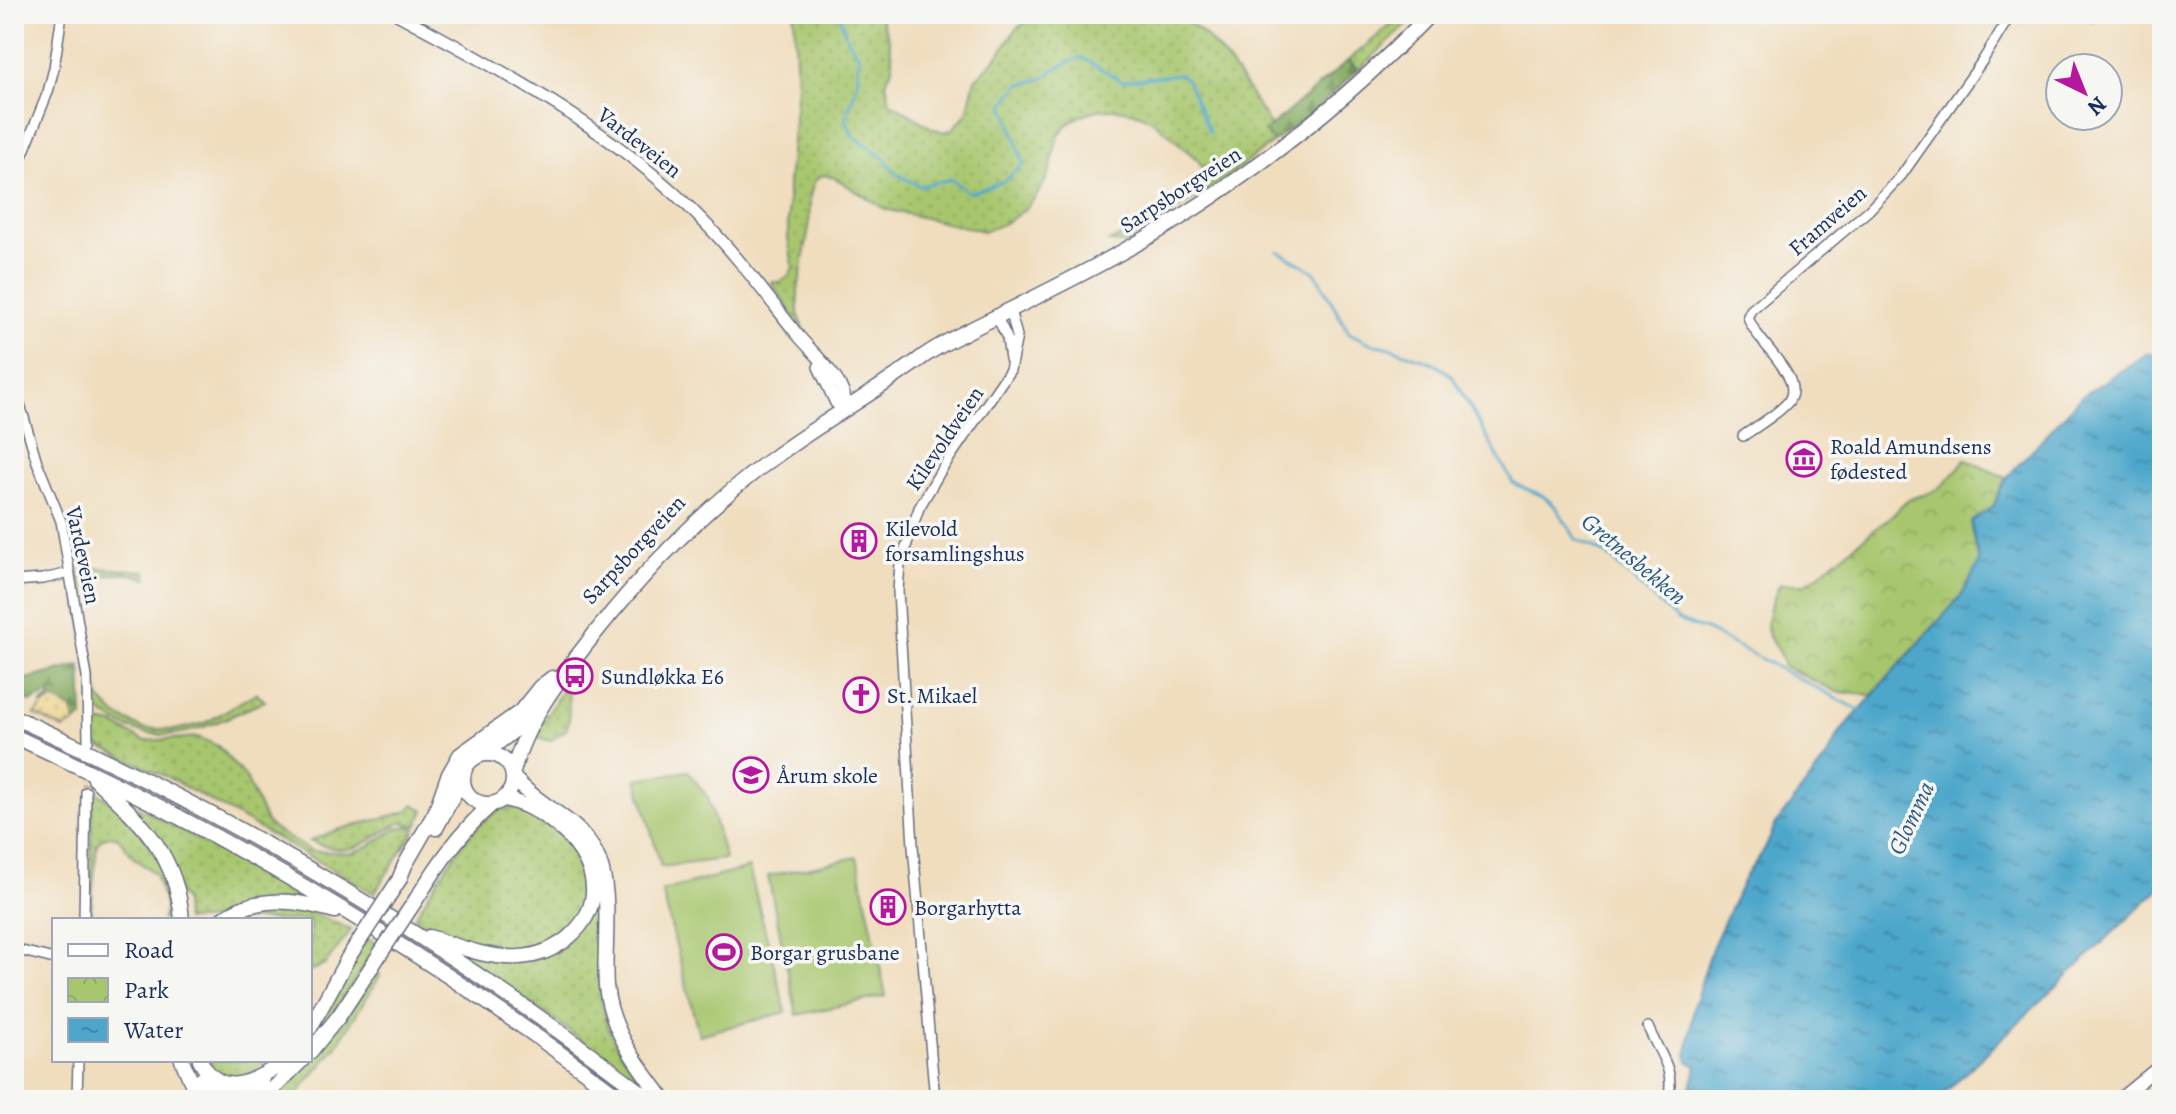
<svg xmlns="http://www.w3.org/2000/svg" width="2176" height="1114" font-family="Alegreya,serif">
<defs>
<pattern id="grass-dots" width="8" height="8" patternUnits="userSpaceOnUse" patternTransform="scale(2)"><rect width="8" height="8" fill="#a7c66d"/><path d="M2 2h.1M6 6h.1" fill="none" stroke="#8faa61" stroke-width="1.8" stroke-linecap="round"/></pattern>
<pattern id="forest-firs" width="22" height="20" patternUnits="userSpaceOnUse" patternTransform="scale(2)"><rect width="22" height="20" fill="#85ab60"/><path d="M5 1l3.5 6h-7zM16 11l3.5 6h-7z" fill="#6c8c52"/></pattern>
<pattern id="sand-dots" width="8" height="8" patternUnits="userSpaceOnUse" patternTransform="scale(2)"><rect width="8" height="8" fill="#eeda9e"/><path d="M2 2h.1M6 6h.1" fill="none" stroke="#ccbb8a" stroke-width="1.8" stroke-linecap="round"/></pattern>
<pattern id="park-crowns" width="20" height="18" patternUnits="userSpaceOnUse" patternTransform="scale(2)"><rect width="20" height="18" fill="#a7c66d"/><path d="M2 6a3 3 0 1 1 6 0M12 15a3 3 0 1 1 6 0" fill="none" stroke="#8faa61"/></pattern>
<pattern id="water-ripples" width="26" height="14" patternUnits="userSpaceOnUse" patternTransform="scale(2)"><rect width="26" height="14" fill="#4ea7cb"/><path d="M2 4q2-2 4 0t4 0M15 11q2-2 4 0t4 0" fill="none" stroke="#4088a8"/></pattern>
</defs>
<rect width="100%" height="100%" fill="#f6f6f2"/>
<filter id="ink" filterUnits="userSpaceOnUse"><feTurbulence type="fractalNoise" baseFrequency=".0125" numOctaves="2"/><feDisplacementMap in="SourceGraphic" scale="16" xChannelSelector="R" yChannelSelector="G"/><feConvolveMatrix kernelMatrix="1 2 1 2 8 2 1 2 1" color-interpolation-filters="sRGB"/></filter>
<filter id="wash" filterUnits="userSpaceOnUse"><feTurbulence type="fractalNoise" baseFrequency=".006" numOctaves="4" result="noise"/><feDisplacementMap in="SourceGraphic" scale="32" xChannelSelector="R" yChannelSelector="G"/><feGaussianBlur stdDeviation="1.8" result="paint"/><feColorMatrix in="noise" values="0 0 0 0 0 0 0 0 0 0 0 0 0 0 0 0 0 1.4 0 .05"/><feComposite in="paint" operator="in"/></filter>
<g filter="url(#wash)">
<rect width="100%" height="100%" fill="#f0ddbd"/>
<path fill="url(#grass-dots)" stroke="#617a66" stroke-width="2" d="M 794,14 L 879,14 L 889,39 L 893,66 L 886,82 L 890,102 L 932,128 L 944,132 L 953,129 L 967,113 L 975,79 L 998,56 L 1016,29 L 1035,16 L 1176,15 C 1216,34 1247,89 1271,127 L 1265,132 L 1273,142 L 1222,181 L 1126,243 L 1109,242 L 1134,230 L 1201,180 L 1203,169 L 1198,160 C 1182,148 1168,131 1151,120 C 1125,103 1081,105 1061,132 C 1054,142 1054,156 1051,167 C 1041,199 1015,224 983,231 L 885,209 L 833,177 L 822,175 L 815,180 L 810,196 L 809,227 L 798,290 L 798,313 L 807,336 L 771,282 L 780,282 L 789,276 L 793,267 L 788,238 L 788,184 L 797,86 Z
M 1403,14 L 1419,14 L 1358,70 L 1349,60 Z
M 96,568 L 146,571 L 147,579 C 125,570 96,571 82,592 L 99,698 L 117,716 L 144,729 L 175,730 L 205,723 L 256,693 L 265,701 C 203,728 158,757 96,709 L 75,581 L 76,573 L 80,571 L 80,580 L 95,578 Z
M 568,681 L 569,720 L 566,730 L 550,741 L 534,736 Z
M 99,722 L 114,725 L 144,741 L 198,737 L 218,746 L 246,778 L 266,822 L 274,829 L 311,851 L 352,853 L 367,847 L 397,828 L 409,826 L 416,829 L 374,893 L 171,779 L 94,744 L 93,730 Z
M 92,790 L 112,802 L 132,820 L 169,874 L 176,920 L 162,920 L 166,908 L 155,874 L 134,858 L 118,838 L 111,836 L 103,838 L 97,844 L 90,920 Z
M 126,800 L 306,900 L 222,914 L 214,920 L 185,920 L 184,901 Z
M 414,804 L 424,810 L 417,826 L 402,822 C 362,841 357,861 310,841 L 337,830 L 406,812 Z
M 515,808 C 536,819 561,829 575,850 C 608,902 563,958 506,952 C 473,948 442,934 414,918 C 433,888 466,829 496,812 C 502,808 508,808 515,808 Z
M 265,906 L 311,912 L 351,930 L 325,965 L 310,971 L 310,920 L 229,920 Z
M 593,907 L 598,908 C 599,947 596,989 608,1026 C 616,1049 634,1069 649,1088 L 457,951 L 535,960 Z
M 367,938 L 378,945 L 310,1046 L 310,1035 Z
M 378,970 L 380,976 L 336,1047 L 293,1100 L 269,1100 L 342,1024 Z
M 212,1060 L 267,1060 L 255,1072 L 230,1080 L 206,1064 Z"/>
<path fill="url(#forest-firs)" stroke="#506d5f" stroke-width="2" d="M 1349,60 L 1358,70 L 1315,110 L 1273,142 L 1264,132 Z
M 81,665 L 83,718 L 76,722 L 71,710 L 50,701 L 41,704 L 51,697 L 49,694 L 30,702 L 24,697 L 16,698 L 14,682 Z"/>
<path fill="url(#sand-dots)" stroke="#84847e" stroke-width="2" d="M 55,700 L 71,709 L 76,722 L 64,729 L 35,715 L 44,705 Z"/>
<path fill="url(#park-crowns)" stroke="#617a66" stroke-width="2" d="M 1965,459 L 2006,478 L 1993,507 L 1971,522 L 1979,563 L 1962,595 L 1872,695 L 1837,692 L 1784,666 C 1782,654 1774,647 1769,636 C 1763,621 1773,599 1780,584 L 1804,584 L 1814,578 L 1895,513 C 1912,491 1918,501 1939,488 C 1950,480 1957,470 1965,459 Z"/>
<path fill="#a7c66d" stroke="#617a66" stroke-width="2" d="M 688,771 L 708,798 L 725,859 L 661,867 L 637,779 Z
M 857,857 L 886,996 L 797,1015 L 768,876 Z
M 749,868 L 786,1012 L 699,1035 L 662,891 Z"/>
<path fill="url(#water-ripples)" stroke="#346b94" stroke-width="2" d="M 2148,353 L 2162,354 L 2162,886 L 1937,1100 L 1687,1100 L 1697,1066 L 1689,1062 L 1687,1054 L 1694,1005 L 1712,948 L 1746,875 L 1765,849 L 1776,824 L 1826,758 L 1840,732 L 1962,595 L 1979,563 L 1971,522 L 1993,507 L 2006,478 L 2082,396 Z"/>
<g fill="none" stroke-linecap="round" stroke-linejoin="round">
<path stroke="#4ea7cb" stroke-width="3" d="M 839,14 L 847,39 L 859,55 L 857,85 L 846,118 L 852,135 L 884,158 L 897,174 L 920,186 L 951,179 L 970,193 L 1004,181 L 1024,164 L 1004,104 L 1019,85 L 1045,78 L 1053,70 L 1081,57 L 1122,81 L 1180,74 L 1187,80 L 1210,133
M 1278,251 L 1315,272 L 1349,333 L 1372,344 L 1391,348 L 1434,363 L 1452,376 L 1513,483 L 1543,496 L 1556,507 L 1576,539 L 1606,554 L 1677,620 L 1708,631 L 1861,711"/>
</g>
</g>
<g filter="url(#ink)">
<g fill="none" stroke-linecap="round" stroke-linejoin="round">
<path stroke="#c5baaa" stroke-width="9" stroke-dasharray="9 4.5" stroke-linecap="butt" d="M 86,792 L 88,747"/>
<defs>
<path id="minor" d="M 2092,16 L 2092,14
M 14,176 L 48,92 L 54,68 L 62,14
M 997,317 L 1007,338 L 1010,359
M 14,384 L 37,462 L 61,521 L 87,677 L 88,741
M 1743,436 C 1757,426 1777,415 1788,402 C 1807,377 1753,341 1748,316 L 1751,310 L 1869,210 L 1901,176 L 1983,60 L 2011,14
M 14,581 L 43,579 L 70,573
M 84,920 L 86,792
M 14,949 L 54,959
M 1648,1027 C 1659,1054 1676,1069 1668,1100
M 77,1100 L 78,1060
M 935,1100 L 913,846 L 898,591 L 900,564 L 919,508 L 940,472 L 1010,370 L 1017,336 L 1010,310"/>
<path id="major" d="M 397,14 C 505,72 617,132 703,221 C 737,255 766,295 796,333 C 813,354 846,379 846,407
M 819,367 L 836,403 L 846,407
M 2118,1100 L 2162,1064"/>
<path id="highway" d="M 14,717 C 240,819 455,948 651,1100
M 14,736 C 229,834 435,957 623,1100
M 485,753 L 512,732 L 538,697
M463 779a25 25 0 1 1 50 0a25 25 0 1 1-50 0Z
M 513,772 C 526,719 563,674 596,632 C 648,567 706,507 773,458 C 822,422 876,392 924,356 C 948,339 983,324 1010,310 C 1068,281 1126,252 1181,217 C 1271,160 1356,91 1430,14
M 513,777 C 537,806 576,817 595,852 C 614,887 603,946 606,986 C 611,1032 638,1065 664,1100
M 95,779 C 141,822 177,854 182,920
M 436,828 L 462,779
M 399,880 L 405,865 L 435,813 L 448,776 L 460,755 L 520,712 L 540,687 L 552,678
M 417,898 C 439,863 461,831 492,804
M 221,920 C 256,894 295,900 335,911
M 429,937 C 457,946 489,959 519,957 C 537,956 555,949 569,937 C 630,884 563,811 504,799
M 310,1028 L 348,958
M 310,1052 L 339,1016 L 372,966
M 182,1060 L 199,1100
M 200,1060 C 222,1104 256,1079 287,1061
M 202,1079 L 225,1100
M 236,1100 L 262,1082
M 262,1100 L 302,1060"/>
</defs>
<use href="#minor" stroke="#666c7f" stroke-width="12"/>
<use href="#major" stroke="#666c7f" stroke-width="14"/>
<use href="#highway" stroke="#666c7f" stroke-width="17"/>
<use href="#minor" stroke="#fff" stroke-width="9"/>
<use href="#major" stroke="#fff" stroke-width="11"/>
<use href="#highway" stroke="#fff" stroke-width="14"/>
<defs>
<path id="highway-bridge" d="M 348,958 L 399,880
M 372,966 L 417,898"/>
</defs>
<use href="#highway-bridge" stroke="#666c7f" stroke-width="17" stroke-linecap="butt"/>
<use href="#highway-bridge" stroke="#fff" stroke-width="14"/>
</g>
</g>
<defs>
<symbol id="museum-ring" viewBox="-11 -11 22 22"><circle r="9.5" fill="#f6f6f2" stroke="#b5179e" stroke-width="1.5"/><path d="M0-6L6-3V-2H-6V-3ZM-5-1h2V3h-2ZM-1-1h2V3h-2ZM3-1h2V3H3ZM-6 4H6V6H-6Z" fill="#b5179e"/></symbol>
<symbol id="building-ring" viewBox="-11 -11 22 22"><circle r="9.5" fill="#f6f6f2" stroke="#b5179e" stroke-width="1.5"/><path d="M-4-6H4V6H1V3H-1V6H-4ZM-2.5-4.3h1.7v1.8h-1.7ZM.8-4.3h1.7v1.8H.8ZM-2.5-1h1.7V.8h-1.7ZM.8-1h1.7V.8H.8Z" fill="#b5179e"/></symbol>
<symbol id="bus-ring" viewBox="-11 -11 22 22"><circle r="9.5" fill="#f6f6f2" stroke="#b5179e" stroke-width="1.5"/><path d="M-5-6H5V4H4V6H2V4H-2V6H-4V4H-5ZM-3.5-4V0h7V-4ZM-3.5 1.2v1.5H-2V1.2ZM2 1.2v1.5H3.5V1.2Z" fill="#b5179e"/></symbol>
<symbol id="church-ring" viewBox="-11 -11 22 22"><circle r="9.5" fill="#f6f6f2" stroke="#b5179e" stroke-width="1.5"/><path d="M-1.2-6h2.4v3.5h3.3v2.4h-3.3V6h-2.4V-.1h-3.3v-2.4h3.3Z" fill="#b5179e"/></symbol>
<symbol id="school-ring" viewBox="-11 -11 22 22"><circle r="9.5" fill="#f6f6f2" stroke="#b5179e" stroke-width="1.5"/><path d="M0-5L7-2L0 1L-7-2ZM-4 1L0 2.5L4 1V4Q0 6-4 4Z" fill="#b5179e"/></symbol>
<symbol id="stadium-ring" viewBox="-11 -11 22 22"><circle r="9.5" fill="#f6f6f2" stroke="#b5179e" stroke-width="1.5"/><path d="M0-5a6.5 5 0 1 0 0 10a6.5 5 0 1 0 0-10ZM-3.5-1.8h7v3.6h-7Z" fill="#b5179e"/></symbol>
</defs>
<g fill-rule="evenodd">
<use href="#museum-ring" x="1784" y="439" width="40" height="40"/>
<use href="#building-ring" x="839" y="521" width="40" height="40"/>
<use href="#bus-ring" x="555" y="656" width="40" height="40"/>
<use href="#church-ring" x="841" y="675" width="40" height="40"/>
<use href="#school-ring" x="731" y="755" width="40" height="40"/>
<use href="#building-ring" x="868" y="887" width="40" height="40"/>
<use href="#stadium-ring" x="704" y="932" width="40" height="40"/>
</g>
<g text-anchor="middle" stroke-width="7" stroke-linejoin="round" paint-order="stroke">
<g font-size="22" fill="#1b2f5e" stroke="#f6f6f2">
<text transform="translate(640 142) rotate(38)" y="8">Vardeveien</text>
<text transform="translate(1180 189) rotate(-33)" y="8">Sarpsborgveien</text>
<text transform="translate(1827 220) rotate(-41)" y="8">Framveien</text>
<text transform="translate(944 438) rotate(-56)" y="8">Kilevoldveien</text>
<text transform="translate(633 549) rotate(-47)" y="8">Sarpsborgveien</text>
<text transform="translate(84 555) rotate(78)" y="8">Vardeveien</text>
</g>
<g font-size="22" fill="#1b2f5e" stroke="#f6f6f2" text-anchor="start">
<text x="1830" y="454">Roald Amundsens<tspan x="1830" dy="25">fødested</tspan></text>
<text x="885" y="536">Kilevold<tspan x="885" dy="25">forsamlingshus</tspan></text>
<text x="601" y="684">Sundløkka E6</text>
<text x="887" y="703">St. Mikael</text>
<text x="777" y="783">Årum skole</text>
<text x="914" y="915">Borgarhytta</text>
<text x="750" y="960">Borgar grusbane</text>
</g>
<g font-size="24" font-style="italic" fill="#2d5984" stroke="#f6f6f2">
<text transform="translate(1634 559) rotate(40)" y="8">Gretnesbekken</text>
<text transform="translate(1911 818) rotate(-65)" y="8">Glomma</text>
</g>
</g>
<rect width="2176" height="1114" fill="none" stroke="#f6f6f2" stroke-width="48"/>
<rect x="52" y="918" width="260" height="144" fill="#f6f6f2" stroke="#9ea6b7" stroke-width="2"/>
<rect x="68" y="944" width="40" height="12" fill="#ffffff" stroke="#9ea6b7" stroke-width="2"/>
<text x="124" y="958" font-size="24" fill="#1b2f5e">Road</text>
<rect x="68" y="978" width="40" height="24" fill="url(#park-crowns)" stroke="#9ea6b7" stroke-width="2"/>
<text x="124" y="998" font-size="24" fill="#1b2f5e">Park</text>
<rect x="68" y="1018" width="40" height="24" fill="url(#water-ripples)" stroke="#9ea6b7" stroke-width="2"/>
<text x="124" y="1038" font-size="24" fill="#1b2f5e">Water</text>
<g transform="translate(2084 92) rotate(137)"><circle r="38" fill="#f6f6f2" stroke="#9ea6b7" stroke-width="2"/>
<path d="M0-6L14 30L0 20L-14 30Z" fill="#b5179e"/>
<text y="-12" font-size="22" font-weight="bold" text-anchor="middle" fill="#1b2f5e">N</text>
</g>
</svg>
